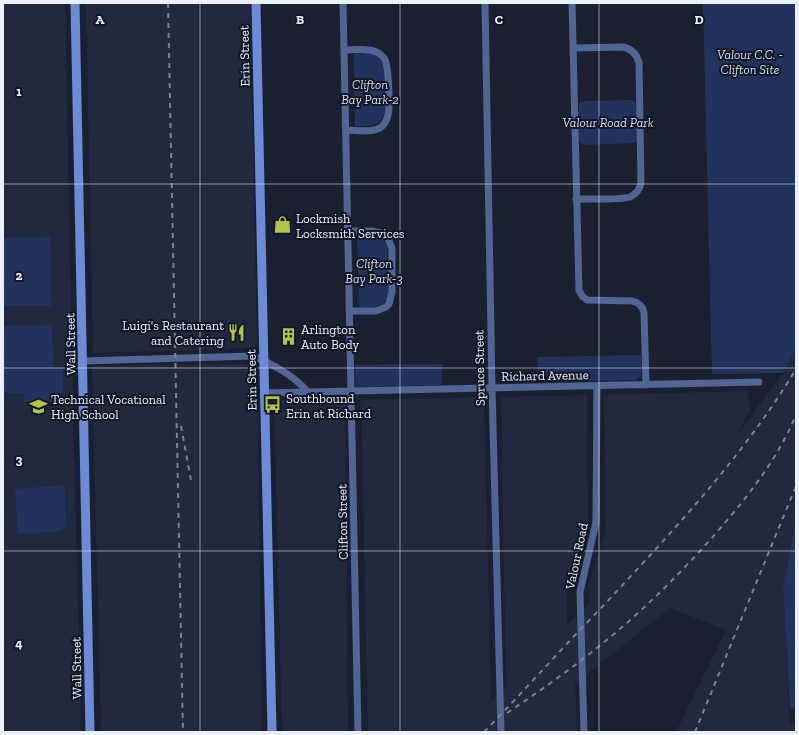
<svg xmlns="http://www.w3.org/2000/svg" width="799" height="735" font-family="'Zilla Slab',serif">
<rect width="100%" height="100%" fill="#1a202f"/>
<path fill="#20293e" d="M 3,3 L 65,3 L 74,453 L 81,709 L 80,732 L 3,732 Z
M 86,3 L 250,3 L 257,348 L 93,353 Z
M 796,348 L 796,517 L 783,587 L 790,723 L 796,722 L 796,732 L 676,732 L 726,630 L 670,608 L 575,684 L 577,732 L 368,732 L 361,400 L 484,397 L 491,701 L 506,686 L 501,397 L 587,395 L 588,527 L 567,588 L 567,625 L 590,603 L 587,589 L 606,530 L 604,395 L 747,391 L 751,409 L 738,432 L 724,452 L 783,373 Z
M 242,364 L 257,369 L 262,732 L 101,732 L 92,366 Z
M 345,399 L 348,732 L 282,732 L 274,400 Z"/>
<path fill="#21325d" d="M 703,3 L 796,3 L 796,348 L 783,373 L 712,374 Z
M 367,53 C 373,54 379,56 383,62 C 387,69 386,103 385,111 C 385,115 382,119 379,122 C 373,127 363,126 355,126 L 354,54 Z
M 632,100 L 636,103 L 637,141 L 635,143 L 586,145 L 581,143 L 579,140 L 579,106 L 580,103 L 585,101 Z
M 370,234 L 381,237 L 387,246 L 389,292 L 387,300 L 383,304 L 374,307 L 359,307 L 357,235 Z
M 50,237 L 51,306 L 3,306 L 3,238 Z
M 52,325 L 53,367 L 63,367 L 63,391 L 58,401 L 24,402 L 24,393 L 3,393 L 3,326 Z
M 639,355 L 641,356 L 641,376 L 635,380 L 541,382 L 538,379 L 537,358 L 538,357 Z
M 442,364 L 442,385 L 356,387 L 355,365 Z
M 65,485 L 66,525 L 60,531 L 18,534 L 15,489 Z
M 796,517 L 796,708 L 790,709 L 783,587 Z"/>
<g fill="none" stroke-linecap="round" stroke-linejoin="round">
<path stroke="#516594" stroke-width="7" d="M 343,3 L 358,732
M 485,3 L 492,388 L 501,732
M 572,3 L 579,290 L 582,296 L 587,300 L 632,301 C 638,302 643,306 644,313 L 646,385
M 573,48 L 623,47 C 632,49 637,54 639,63 L 641,183 C 640,189 636,194 630,197 C 620,200 589,199 576,199
M 344,50 C 357,50 375,46 384,58 C 389,64 390,107 388,115 C 387,120 384,125 380,128 C 371,133 356,130 346,130
M 348,231 L 372,231 L 381,233 L 388,238 L 392,249 L 392,292 L 389,304 L 386,307 L 376,311 L 349,311
M 83,361 L 252,356 C 272,363 294,376 308,392
M 264,393 L 759,382
M 584,732 L 580,592 L 596,522 L 597,386"/>
<path stroke="#6c8bd6" stroke-width="9" d="M 75,3 L 90,732
M 256,3 L 272,732"/>
<path stroke="#7e8390" stroke-width="2" stroke-dasharray="5 5" stroke-linecap="butt" d="M 168,3 L 183,732
M 181,426 L 191,480
M 507,713 C 546,687 585,659 621,628 C 655,599 687,566 717,532 C 749,495 777,460 796,415
M 484,732 C 524,691 562,648 602,607 C 672,532 743,457 796,369
M 695,732 L 796,486"/>
</g>
<path fill="none" stroke="#ebf0fa" stroke-width="1" stroke-opacity="0.55" d="M 200,3 L 200,732M 400,3 L 400,732M 599,3 L 599,732M 3,184 L 796,184M 3,368 L 796,368M 3,551 L 796,551"/>
<defs>
<symbol id="shop-bare" viewBox="-9 -9 18 18"><path d="M-5-2.5h2.3a2.7 3.5 0 0 1 5.4 0H5L5.5 6h-11ZM-1.5-2.5h3a1.5 2.3 0 0 0-3 0Z" fill="#b3c24b" stroke="#111725" stroke-width="2.5" paint-order="stroke"/></symbol>
<symbol id="restaurant-bare" viewBox="-9 -9 18 18"><path d="M-5-6h1v4h1v-4h1v4h1v-4h1v5L-1.5 .5V6h-2V.5L-5-1ZM5-6V6H3V1.5H1.5Q1.5-4 5-6Z" fill="#b3c24b" stroke="#111725" stroke-width="2.5" paint-order="stroke"/></symbol>
<symbol id="building-bare" viewBox="-9 -9 18 18"><path d="M-4-6H4V6H1V3H-1V6H-4ZM-2.5-4.3h1.7v1.8h-1.7ZM.8-4.3h1.7v1.8H.8ZM-2.5-1h1.7V.8h-1.7ZM.8-1h1.7V.8H.8Z" fill="#b3c24b" stroke="#111725" stroke-width="2.5" paint-order="stroke"/></symbol>
<symbol id="bus-bare" viewBox="-9 -9 18 18"><path d="M-5-6H5V4H4V6H2V4H-2V6H-4V4H-5ZM-3.5-4V0h7V-4ZM-3.5 1.2v1.5H-2V1.2ZM2 1.2v1.5H3.5V1.2Z" fill="#b3c24b" stroke="#111725" stroke-width="2.5" paint-order="stroke"/></symbol>
<symbol id="school-bare" viewBox="-9 -9 18 18"><path d="M0-5L7-2L0 1L-7-2ZM-4 1L0 2.5L4 1V4Q0 6-4 4Z" fill="#b3c24b" stroke="#111725" stroke-width="2.5" paint-order="stroke"/></symbol>
</defs>
<g fill-rule="evenodd">
<use href="#shop-bare" x="270" y="212" width="25" height="25"/>
<use href="#restaurant-bare" x="224" y="320" width="25" height="25"/>
<use href="#building-bare" x="276" y="324" width="25" height="25"/>
<use href="#bus-bare" x="260" y="392" width="25" height="25"/>
<use href="#school-bare" x="26" y="394" width="25" height="25"/>
</g>
<g text-anchor="middle" stroke-width="4" stroke-linejoin="round" paint-order="stroke">
<g font-size="13" font-style="italic" fill="#d5def2" stroke="#111725">
<text x="750" y="59">Valour C.C. -<tspan x="750" dy="15">Clifton Site</tspan></text>
<text x="370" y="89">Clifton<tspan x="370" dy="15">Bay Park-2</tspan></text>
<text x="608" y="127">Valour Road Park</text>
<text x="374" y="268">Clifton<tspan x="374" dy="15">Bay Park-3</tspan></text>
</g>
<g font-size="13" fill="#ebf0fa" stroke="#111725">
<text transform="translate(244 56) rotate(-91)" y="5">Erin Street</text>
<text transform="translate(70 344) rotate(-91)" y="5">Wall Street</text>
<text transform="translate(479 368) rotate(-91)" y="5">Spruce Street</text>
<text transform="translate(545 375) rotate(-1)" y="5">Richard Avenue</text>
<text transform="translate(251 380) rotate(-91)" y="5">Erin Street</text>
<text transform="translate(342 522) rotate(-91)" y="5">Clifton Street</text>
<text transform="translate(576 556) rotate(-78)" y="5">Valour Road</text>
<text transform="translate(76 668) rotate(-91)" y="5">Wall Street</text>
</g>
<g font-size="13" fill="#ebf0fa" stroke="#111725" text-anchor="start">
<text x="296" y="223">Lockmish<tspan x="296" dy="15">Locksmith Services</tspan></text>
<text x="224" y="330" text-anchor="end">Luigi's Restaurant<tspan x="224" dy="15">and Catering</tspan></text>
<text x="301" y="334">Arlington<tspan x="301" dy="15">Auto Body</tspan></text>
<text x="286" y="403">Southbound<tspan x="286" dy="15">Erin at Richard</tspan></text>
<text x="51" y="404">Technical Vocational<tspan x="51" dy="15">High School</tspan></text>
</g>
</g>
<g font-size="13" text-anchor="middle" font-weight="bold" fill="#ebf0fa" stroke="#111725" stroke-width="4" stroke-linejoin="round" paint-order="stroke">
<text x="100" y="24">A</text>
<text x="300" y="24">B</text>
<text x="499" y="24">C</text>
<text x="699" y="24">D</text>
<text x="19" y="96">1</text>
<text x="19" y="280">2</text>
<text x="19" y="464">3</text>
<text x="19" y="648">4</text>
</g>
<rect width="799" height="735" fill="none" stroke="#ebf0fa" stroke-width="8"/>
</svg>
